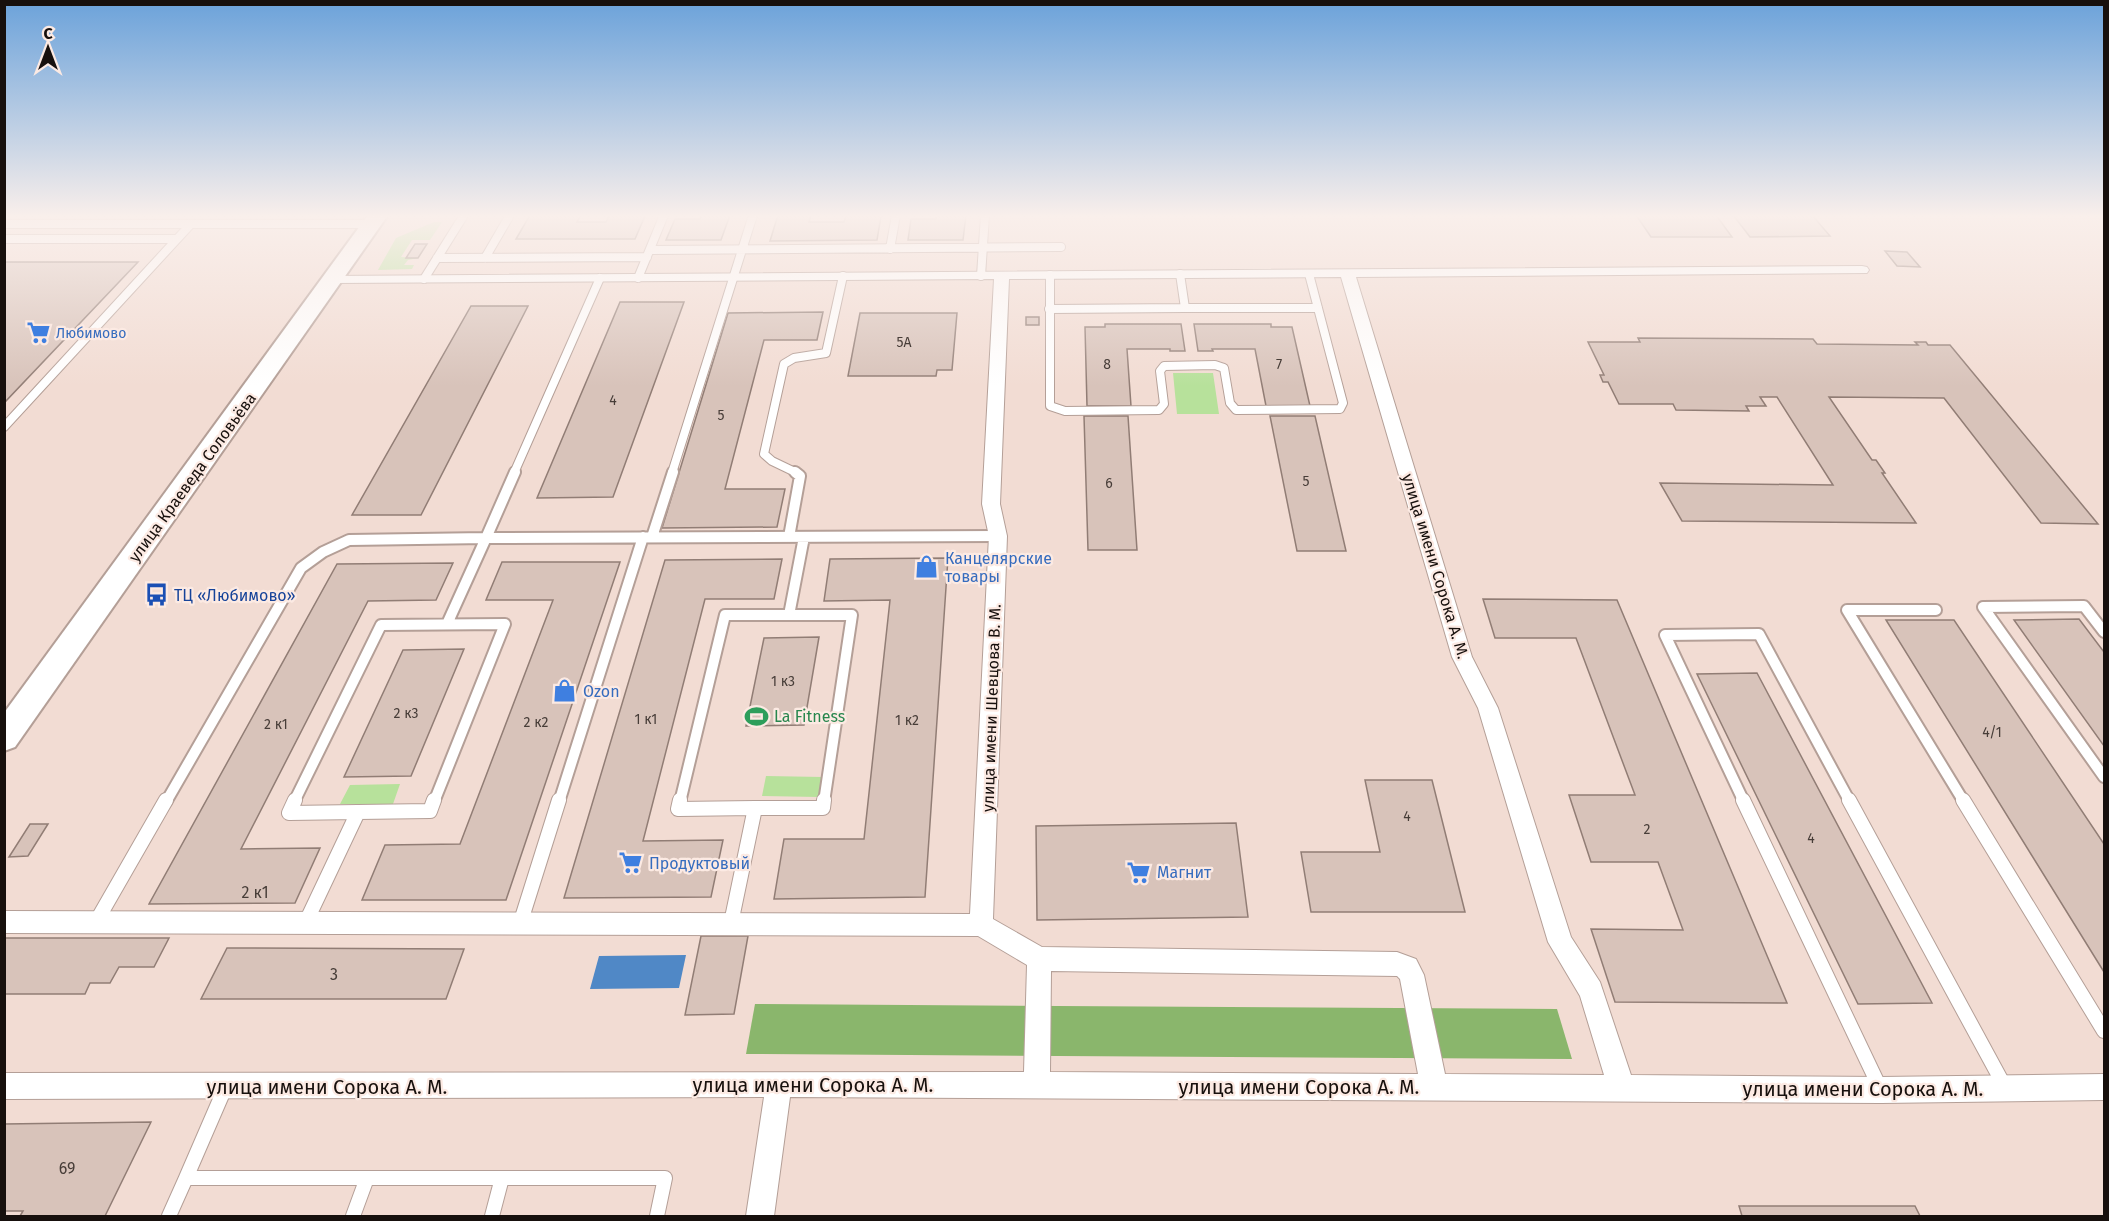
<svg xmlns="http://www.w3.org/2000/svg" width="2109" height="1221" font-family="'Fira Sans',sans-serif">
<rect width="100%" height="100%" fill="#f2dcd3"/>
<path fill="#b7e19b" d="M 434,222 L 442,222 L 430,240 L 412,240 L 401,257 L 419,258 L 408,260 L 404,265 L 414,265 L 412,269 L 378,270 L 396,238 Z
M 1173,373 L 1213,373 L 1219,414 L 1177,414 Z
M 766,776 L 823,777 L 819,797 L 762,796 Z
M 400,784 L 393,804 L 340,804 L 350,785 Z"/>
<path fill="#8ab66c" d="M 755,1004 L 1557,1009 L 1572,1059 L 746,1054 Z"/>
<path fill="#5088c6" d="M 686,955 L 679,988 L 590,989 L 599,956 Z"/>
<path fill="#d8c3ba" stroke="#917d75" stroke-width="1.5" d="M 530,215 L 581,215 L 577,222 L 606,222 L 609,216 L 645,216 L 635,239 L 516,239 Z
M 701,215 L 730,215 L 721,240 L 666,240 L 675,219 L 700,219 Z
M 778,215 L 811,215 L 809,222 L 844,222 L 846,216 L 881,216 L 877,240 L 770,241 Z
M 937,215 L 966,215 L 963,240 L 908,240 L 911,219 L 936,219 Z
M 1636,215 L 1716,215 L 1732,237 L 1651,237 Z
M 1733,215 L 1812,215 L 1830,236 L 1750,237 Z
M 415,244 L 427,244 L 418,258 L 406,258 Z
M 1885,251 L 1907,252 L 1920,267 L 1897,266 Z
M 4,262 L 138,262 L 4,403 Z
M 620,302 L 684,302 L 613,497 L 537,498 Z
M 471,306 L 528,306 L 421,515 L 352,515 Z
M 823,312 L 817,340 L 764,340 L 725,489 L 785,489 L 777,527 L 662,528 L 728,313 Z
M 860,313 L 957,313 L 952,370 L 937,370 L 936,376 L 848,376 Z
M 1026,317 L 1039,317 L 1039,325 L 1026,325 Z
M 1105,324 L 1181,324 L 1185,351 L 1170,351 L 1170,349 L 1127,349 L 1131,406 L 1087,406 L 1085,327 L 1105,327 Z
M 1194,324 L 1271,324 L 1271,327 L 1292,327 L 1310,406 L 1266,406 L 1255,349 L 1212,349 L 1213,351 L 1198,351 Z
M 1638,338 L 1813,339 L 1817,344 L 1918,345 L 1915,342 L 1926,342 L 1928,345 L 1950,345 L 2098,524 L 2041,523 L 1944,398 L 1829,397 L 1872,460 L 1876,460 L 1885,473 L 1882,473 L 1916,523 L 1682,521 L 1660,483 L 1833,485 L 1777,397 L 1760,397 L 1766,406 L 1746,406 L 1749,411 L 1676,410 L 1673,404 L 1619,404 L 1608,382 L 1603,382 L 1600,375 L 1604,375 L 1588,342 L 1640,342 Z
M 1084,416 L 1128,416 L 1137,550 L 1088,550 Z
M 1270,416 L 1315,416 L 1346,551 L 1297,551 Z
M 948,558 L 925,897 L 774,899 L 784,839 L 864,839 L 890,600 L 824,601 L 830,559 Z
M 782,559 L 774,599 L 705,599 L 643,841 L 723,840 L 711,897 L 564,898 L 665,560 Z
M 502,562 L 620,562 L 506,900 L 362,900 L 385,845 L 460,844 L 553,600 L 486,600 Z
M 453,563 L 436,600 L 368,601 L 241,849 L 320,848 L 295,903 L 149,904 L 337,564 Z
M 1483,599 L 1617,600 L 1787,1003 L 1615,1002 L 1591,929 L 1683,930 L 1658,862 L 1591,862 L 1569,795 L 1635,795 L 1576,638 L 1495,638 Z
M 2079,619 L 2104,652 L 2104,746 L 2014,620 Z
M 1886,620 L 1954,620 L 2104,844 L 2104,972 Z
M 819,637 L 804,725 L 746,726 L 764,638 Z
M 464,649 L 411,776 L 344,777 L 403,650 Z
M 1757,673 L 1932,1003 L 1858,1004 L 1697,674 Z
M 1365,780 L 1432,780 L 1465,912 L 1311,912 L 1301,852 L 1380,852 Z
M 1236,823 L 1248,917 L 1037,920 L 1036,826 Z
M 30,824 L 48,824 L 28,856 L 9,857 Z
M 701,936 L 748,936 L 734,1014 L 685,1015 Z
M 4,938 L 169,938 L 154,967 L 119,967 L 110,983 L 90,983 L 85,994 L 4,994 Z
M 227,948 L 464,949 L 446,999 L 201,999 Z
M 151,1122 L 105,1216 L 20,1216 L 23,1211 L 4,1211 L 4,1124 Z
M 1739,1206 L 1915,1206 L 1920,1216 L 1742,1216 Z"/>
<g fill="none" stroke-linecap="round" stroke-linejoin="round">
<defs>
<path id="service-far2" d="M 4,239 L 177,239
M 890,249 L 896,215
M 650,250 L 1061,247
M 437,258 L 647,257
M 485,258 L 510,215
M 1180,274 L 1185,308 L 1318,308
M 1050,275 L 1050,406 L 1065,411 L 1159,410 L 1164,404 L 1160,371 L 1164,366 L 1215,365 L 1224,368 L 1230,403 L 1236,410 L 1340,409 L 1343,403 L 1309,274
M 981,276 L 985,215
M 638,278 L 664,215
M 424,279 L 464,215
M 1049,309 L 1185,308
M 4,427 L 190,225
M 514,473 L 600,278
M 672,473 L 753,215
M 797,473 L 772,461 L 764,454 L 784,364 L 794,358 L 826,353 L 843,276"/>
<path id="service-far1" d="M 652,537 L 673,472
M 789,537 L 800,476 L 795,472
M 1983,607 L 2104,777
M 1983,607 L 2084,606 L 2104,632
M 1936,610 L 1847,610 L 1964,802
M 789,615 L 804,537
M 447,624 L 486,538 L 998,536
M 166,802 L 301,568 L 323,552 L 349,540 L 486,538 L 515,472
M 294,802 L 381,625 L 505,624 L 434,802
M 559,802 L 643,537
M 680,802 L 725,615 L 852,615 L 824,802
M 1744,802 L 1665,635 L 1759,634 L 1850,802"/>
<path id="service" d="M 295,800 L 289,813 L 358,812
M 680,800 L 678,809 L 755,808
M 1743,800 L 1881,1090
M 1849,800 L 2005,1087
M 1963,800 L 2104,1031
M 755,808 L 823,808 L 824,800
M 358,812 L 430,811 L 434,800
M 96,922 L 166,800
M 731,923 L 755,808
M 305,924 L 358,812
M 520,924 L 559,800
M 225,1088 L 186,1178 L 665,1178 L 657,1216
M 169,1216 L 186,1178
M 353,1216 L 367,1178
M 492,1216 L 502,1178"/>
<path id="minor" d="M 4,220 L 372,220 L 379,224 L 372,228 L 4,228 Z
M 1862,266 L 1867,267 L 1869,270 L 1867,273 L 1356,277 L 1472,657 L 1498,708 L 1571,937 L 1600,982 L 1631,1075 L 1881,1077 L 2104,1074 L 2104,1100 L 1881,1103 L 790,1097 L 774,1216 L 746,1216 L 764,1097 L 4,1099 L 4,1073 L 1024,1072 L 1027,965 L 978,936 L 4,933 L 4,911 L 970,914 L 989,536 L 982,504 L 994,279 L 333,283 L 326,279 L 328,276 ZM 1341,277 L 1452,657 L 1478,708 L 1548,942 L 1580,996 L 1604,1075 L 1445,1074 L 1424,975 L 1416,959 L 1397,952 L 1042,947 L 993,919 L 1007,536 L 1000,504 L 1009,279 ZM 1051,971 L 1397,976 L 1400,979 L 1418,1074 L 1050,1072 Z"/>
<path id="secondary" d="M 368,215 L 388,215 L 15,747 L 4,751 L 4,713 Z"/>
</defs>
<use href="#service-far2" stroke="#b49f97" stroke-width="10"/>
<use href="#service-far1" stroke="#b49f97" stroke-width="14"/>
<use href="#service" stroke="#b49f97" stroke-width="16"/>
<use href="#minor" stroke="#b49f97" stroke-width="2"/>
<use href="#secondary" stroke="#b49f97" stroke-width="4"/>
<use href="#service-far2" stroke="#fff" stroke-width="8"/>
<use href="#service-far1" stroke="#fff" stroke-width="10"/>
<use href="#service" stroke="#fff" stroke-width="14"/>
<use href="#minor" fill="#fff" fill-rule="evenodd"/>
<use href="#secondary" fill="#fff" fill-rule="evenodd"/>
</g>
<linearGradient id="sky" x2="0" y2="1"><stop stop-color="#6ba2da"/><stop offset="0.56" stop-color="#f9efeb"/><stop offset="1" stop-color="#f9efeb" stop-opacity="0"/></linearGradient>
<rect width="2109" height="386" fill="url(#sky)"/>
<defs>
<symbol id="supermarket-bare" viewBox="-9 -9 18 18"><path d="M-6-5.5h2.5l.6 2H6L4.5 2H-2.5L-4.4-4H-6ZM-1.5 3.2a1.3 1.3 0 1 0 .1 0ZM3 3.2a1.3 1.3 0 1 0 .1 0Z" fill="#3f7fe0" stroke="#fceae3" stroke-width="2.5" paint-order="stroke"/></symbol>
<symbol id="shop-bare" viewBox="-9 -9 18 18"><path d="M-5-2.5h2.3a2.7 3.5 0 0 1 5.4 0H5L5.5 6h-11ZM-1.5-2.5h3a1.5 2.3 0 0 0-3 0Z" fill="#3f7fe0" stroke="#fceae3" stroke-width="2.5" paint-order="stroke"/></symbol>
<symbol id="bus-bare" viewBox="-9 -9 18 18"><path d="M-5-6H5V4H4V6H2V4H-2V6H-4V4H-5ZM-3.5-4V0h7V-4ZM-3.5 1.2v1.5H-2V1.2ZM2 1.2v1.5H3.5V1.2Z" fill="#1a4fb4" stroke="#fceae3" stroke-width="2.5" paint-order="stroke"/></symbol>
<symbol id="stadium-bare" viewBox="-9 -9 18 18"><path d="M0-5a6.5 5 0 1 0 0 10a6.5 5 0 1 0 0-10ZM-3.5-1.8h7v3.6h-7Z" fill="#2e9e5b" stroke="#fceae3" stroke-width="2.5" paint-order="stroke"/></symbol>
</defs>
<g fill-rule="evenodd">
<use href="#supermarket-bare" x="22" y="316" width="33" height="33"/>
<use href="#shop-bare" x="910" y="550" width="33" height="33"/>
<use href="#bus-bare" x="140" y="578" width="33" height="33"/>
<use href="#shop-bare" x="548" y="674" width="33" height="33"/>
<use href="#stadium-bare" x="740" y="700" width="33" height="33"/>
<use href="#supermarket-bare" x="614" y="846" width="33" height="33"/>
<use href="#supermarket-bare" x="1122" y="856" width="33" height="33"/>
</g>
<g text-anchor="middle" stroke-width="4.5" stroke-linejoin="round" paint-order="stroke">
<g font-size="14" fill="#366cbe" stroke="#fceae3" text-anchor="start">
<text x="56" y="338">Любимово</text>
</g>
<g font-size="14" fill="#473d38">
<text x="904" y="347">5А</text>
<text x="1107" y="369">8</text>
<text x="1279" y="369">7</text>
<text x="613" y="405">4</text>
<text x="721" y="420">5</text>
<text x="1306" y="486">5</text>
<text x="1109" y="488">6</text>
<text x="783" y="686">1 к3</text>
<text x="406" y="718">2 к3</text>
<text x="646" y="724">1 к1</text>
<text x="907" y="725">1 к2</text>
<text x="536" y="727">2 к2</text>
<text x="276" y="729">2 к1</text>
<text x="1992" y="737">4/1</text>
<text x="1407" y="821">4</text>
<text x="1647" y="834">2</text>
<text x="1811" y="843">4</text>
</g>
<g font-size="16" fill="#17100d" stroke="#fceae3">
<text transform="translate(192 477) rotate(-54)" y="6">улица Краеведа Соловьёва</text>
<text transform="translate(1436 566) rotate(73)" y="6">улица имени Сорока А. М.</text>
<text transform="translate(991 708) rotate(-88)" y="6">улица имени Шевцова В. М.</text>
</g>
<g font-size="16" fill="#366cbe" stroke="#fceae3" text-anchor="start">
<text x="945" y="564">Канцелярские<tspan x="945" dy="18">товары</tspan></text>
<text x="583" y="697">Ozon</text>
<text x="649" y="869">Продуктовый</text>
<text x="1157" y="878">Магнит</text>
</g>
<g font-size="16" fill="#164399" stroke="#fceae3" text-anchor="start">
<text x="174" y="601">ТЦ «Любимово»</text>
</g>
<g font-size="16" fill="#27864d" stroke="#fceae3" text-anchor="start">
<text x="774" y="722">La Fitness</text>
</g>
<g font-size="16" fill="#473d38">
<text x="255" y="898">2 к1</text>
<text x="334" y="980">3</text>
<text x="67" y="1174">69</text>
</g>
<g font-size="20" fill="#17100d" stroke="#fceae3">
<text x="813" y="1092">улица имени Сорока А. М.</text>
<text x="327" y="1094">улица имени Сорока А. М.</text>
<text x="1299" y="1094">улица имени Сорока А. М.</text>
<text x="1863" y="1096">улица имени Сорока А. М.</text>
</g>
</g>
<rect width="2109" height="1221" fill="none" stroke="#17100d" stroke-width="12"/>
<g transform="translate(48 48)" stroke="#fceae3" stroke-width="4.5" paint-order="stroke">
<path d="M0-4.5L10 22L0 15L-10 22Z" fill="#17100d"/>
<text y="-9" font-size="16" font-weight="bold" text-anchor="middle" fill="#17100d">С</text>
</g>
</svg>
